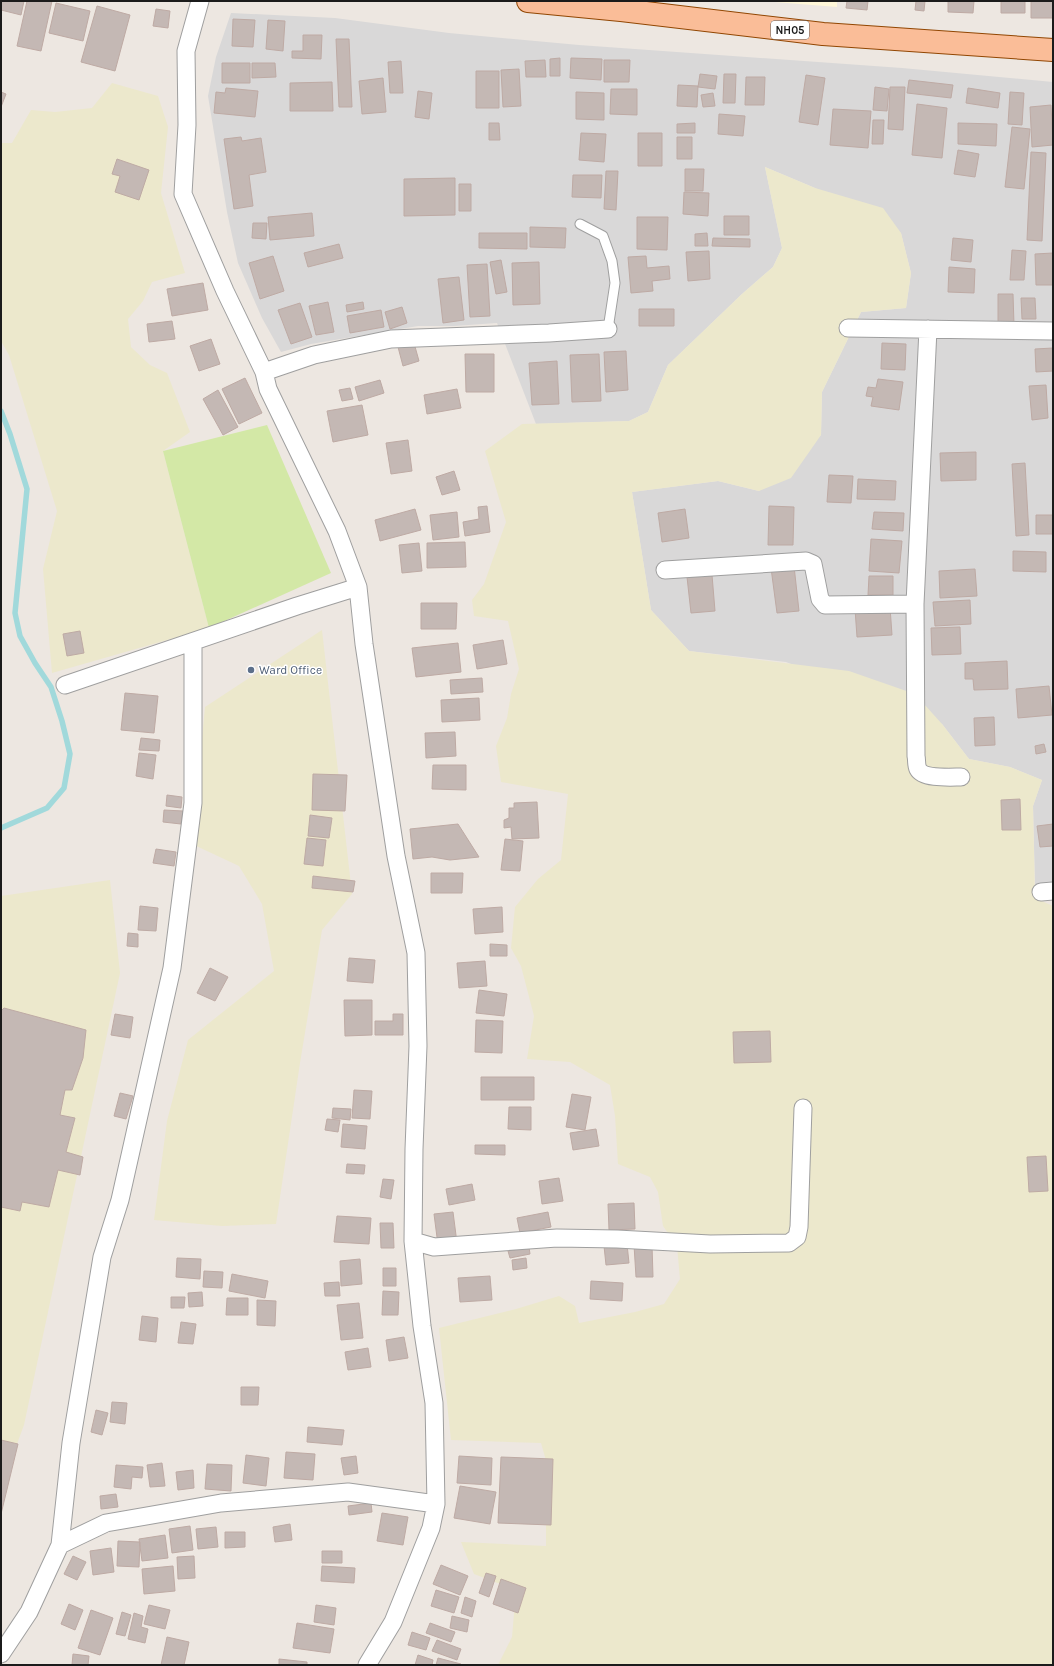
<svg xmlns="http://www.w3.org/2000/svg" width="1054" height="1666" font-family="Karla,sans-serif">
<rect width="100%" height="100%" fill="#ede7e1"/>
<path fill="#d9d8d8" d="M 231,13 L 335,18 L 449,33 L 579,45 L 902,68 L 1053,82 L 1053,883 L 1035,885 L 1033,806 L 1042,780 L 1010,767 L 969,759 L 942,724 L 786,662 L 689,651 L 651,610 L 632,492 L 718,481 L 759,491 L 821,435 L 822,392 L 861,312 L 906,308 L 911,273 L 901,233 L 815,188 L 765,167 L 782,248 L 773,267 L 742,294 L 668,365 L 648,412 L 629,421 L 536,424 L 497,323 L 454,326 L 418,326 L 311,344 L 281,352 L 262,318 L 238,263 L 227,212 L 208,96 L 216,57 Z"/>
<path fill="#fff7d8" d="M 762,1 L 837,1 L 837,7 Z"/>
<path fill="#ece8cc" d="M 112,83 L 158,96 L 168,127 L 161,193 L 185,273 L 152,282 L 143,301 L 128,319 L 131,347 L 150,365 L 167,373 L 190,432 L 163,451 L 209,628 L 52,673 L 43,569 L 57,511 L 9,355 L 1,341 L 1,143 L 12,143 L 31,110 L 55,112 L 92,108 Z
M 765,167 L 815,188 L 883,208 L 901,233 L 911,273 L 906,308 L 861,312 L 822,392 L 821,435 L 791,478 L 759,491 L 718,481 L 632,492 L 651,610 L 689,651 L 849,671 L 915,694 L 942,724 L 969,759 L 1010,767 L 1042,780 L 1033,806 L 1035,898 L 1053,906 L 1053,1665 L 498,1665 L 512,1637 L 516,1590 L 474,1574 L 461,1542 L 546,1546 L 546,1523 L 553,1485 L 541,1443 L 451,1440 L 439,1328 L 516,1309 L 559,1296 L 575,1306 L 579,1323 L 635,1312 L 664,1304 L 680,1279 L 677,1246 L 663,1226 L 658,1192 L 650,1177 L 618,1164 L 615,1116 L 610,1085 L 570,1062 L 527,1059 L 534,1016 L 521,966 L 511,948 L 515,907 L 538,879 L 561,860 L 568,794 L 501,782 L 496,746 L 507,718 L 511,694 L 519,669 L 508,621 L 474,616 L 472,600 L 484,584 L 506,522 L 485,451 L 522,424 L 629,421 L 648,412 L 668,365 L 742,294 L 773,267 L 782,248 Z
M 322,630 L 352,894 L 322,930 L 300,1063 L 276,1224 L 222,1226 L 154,1220 L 167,1121 L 188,1040 L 274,971 L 262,904 L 239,866 L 192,844 L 205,707 Z
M 110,880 L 120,973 L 24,1425 L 1,1487 L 1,896 Z"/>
<path fill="#d3e8a6" d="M 267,425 L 331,573 L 209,628 L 163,451 Z"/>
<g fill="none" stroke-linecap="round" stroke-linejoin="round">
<path stroke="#a1d9db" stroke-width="5.5" d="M 1,411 L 10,434 L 27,489 L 15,613 L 20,636 L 35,663 L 51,687 L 62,721 L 70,754 L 64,788 L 47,808 L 1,828"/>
</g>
<path fill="#c4b8b4" stroke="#beaaa4" d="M 1,1 L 24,1 L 21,15 L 1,10 Z
M 27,1 L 52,1 L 41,51 L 17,46 Z
M 847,1 L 868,1 L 867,10 L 846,8 Z
M 916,1 L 925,1 L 924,11 L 915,10 Z
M 948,1 L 974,1 L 973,13 L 948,12 Z
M 1001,1 L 1025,1 L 1025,13 L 1001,13 Z
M 1031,1 L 1053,1 L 1053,18 L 1031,18 Z
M 56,3 L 90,11 L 83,41 L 49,33 Z
M 97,6 L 130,15 L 115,71 L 81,62 Z
M 156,9 L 170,11 L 168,28 L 153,26 Z
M 233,19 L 255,20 L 253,47 L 232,46 Z
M 268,20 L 285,21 L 283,51 L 266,49 Z
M 303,35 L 322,35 L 321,59 L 292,58 L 292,51 L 303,51 Z
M 336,39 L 349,39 L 352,107 L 339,107 Z
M 560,58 L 560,76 L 550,76 L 550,59 Z
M 571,58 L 602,59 L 601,80 L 570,78 Z
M 545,60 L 546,77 L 526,77 L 525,61 Z
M 604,60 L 630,60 L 629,82 L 604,82 Z
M 401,61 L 403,93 L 390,93 L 388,62 Z
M 222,63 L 250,63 L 250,83 L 222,83 Z
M 252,63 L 275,63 L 276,77 L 252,78 Z
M 519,69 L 521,106 L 503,107 L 501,70 Z
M 476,71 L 499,71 L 499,108 L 476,108 Z
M 700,74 L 717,76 L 715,89 L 698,87 Z
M 724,74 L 736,74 L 735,103 L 723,103 Z
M 806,75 L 825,78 L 818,125 L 799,122 Z
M 746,77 L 765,77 L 764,105 L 745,105 Z
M 383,78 L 386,112 L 362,114 L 359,81 Z
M 909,80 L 953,85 L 951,98 L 907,93 Z
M 332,82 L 333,111 L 290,111 L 290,83 Z
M 678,85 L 698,86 L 697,107 L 677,106 Z
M 875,87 L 889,89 L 887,111 L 873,110 Z
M 890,87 L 905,87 L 903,130 L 888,129 Z
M 226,88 L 258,91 L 255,117 L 214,113 L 216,92 L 225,93 Z
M 968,88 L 1000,93 L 998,108 L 966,103 Z
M 611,89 L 637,89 L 637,115 L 610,114 Z
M 418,91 L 432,93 L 429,119 L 415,117 Z
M 1,92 L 6,94 L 1,107 Z
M 576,92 L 604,93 L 604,120 L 576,119 Z
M 1010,92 L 1024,93 L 1022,125 L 1008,124 Z
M 713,93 L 715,106 L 703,107 L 701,95 Z
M 917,104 L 947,108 L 942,158 L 912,155 Z
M 1051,105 L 1053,145 L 1032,147 L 1030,107 Z
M 833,109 L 871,111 L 868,148 L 830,145 Z
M 719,114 L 745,116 L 743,136 L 718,134 Z
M 873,120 L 884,120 L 883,144 L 872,144 Z
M 489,123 L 499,123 L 500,140 L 489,140 Z
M 695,123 L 695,133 L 677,133 L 677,124 Z
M 958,123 L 997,124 L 996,146 L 958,144 Z
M 1012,127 L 1030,129 L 1024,189 L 1005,187 Z
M 581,133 L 606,134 L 604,162 L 579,160 Z
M 638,133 L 662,133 L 662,166 L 638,166 Z
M 241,137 L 242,141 L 261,138 L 266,172 L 249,175 L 253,206 L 234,209 L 224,139 Z
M 677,137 L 692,137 L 692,159 L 677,159 Z
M 958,150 L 979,154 L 975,177 L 954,174 Z
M 1031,152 L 1046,153 L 1042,241 L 1027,240 Z
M 117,159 L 149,170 L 139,200 L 115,192 L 120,176 L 112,174 Z
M 685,169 L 704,169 L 703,191 L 685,191 Z
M 606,171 L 618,171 L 616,210 L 604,209 Z
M 573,175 L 602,175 L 601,198 L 572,197 Z
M 455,178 L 455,215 L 404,216 L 404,179 Z
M 459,184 L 471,184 L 471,211 L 459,211 Z
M 684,192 L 709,193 L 708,216 L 683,214 Z
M 312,213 L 314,236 L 270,240 L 268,217 Z
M 724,216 L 749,216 L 749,235 L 724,235 Z
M 637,217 L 668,217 L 667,250 L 637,249 Z
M 253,223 L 267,223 L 266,239 L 252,238 Z
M 530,227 L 566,228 L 565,248 L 530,247 Z
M 479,233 L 527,233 L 527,249 L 479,248 Z
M 707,233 L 708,246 L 695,246 L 695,234 Z
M 713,238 L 750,239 L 750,247 L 712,246 Z
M 953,238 L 973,240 L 971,262 L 951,260 Z
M 339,244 L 343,258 L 308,267 L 304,253 Z
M 1012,250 L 1026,251 L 1024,280 L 1010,280 Z
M 709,251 L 710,279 L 688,281 L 686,252 Z
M 1053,253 L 1053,285 L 1036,285 L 1035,254 Z
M 273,256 L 284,291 L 260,299 L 249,263 Z
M 646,256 L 647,268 L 669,266 L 670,279 L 652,281 L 653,291 L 631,293 L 628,257 Z
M 501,260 L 507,292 L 496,294 L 490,262 Z
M 539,262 L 540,304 L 513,305 L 512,263 Z
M 487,264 L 490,316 L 470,317 L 467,265 Z
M 949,267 L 975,269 L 974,293 L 948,292 Z
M 459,277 L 464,320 L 443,323 L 438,279 Z
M 203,283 L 208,310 L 172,316 L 167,289 Z
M 998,294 L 1013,294 L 1014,325 L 998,325 Z
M 1021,298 L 1035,298 L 1036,319 L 1022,319 Z
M 328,302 L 334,332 L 316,335 L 309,306 Z
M 363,302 L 364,309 L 347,312 L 346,305 Z
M 300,303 L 312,337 L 291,344 L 278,310 Z
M 402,307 L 407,323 L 390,329 L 385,312 Z
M 639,309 L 674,309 L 674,326 L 639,326 Z
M 381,310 L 384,327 L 350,333 L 347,316 Z
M 172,321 L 175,339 L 149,342 L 147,324 Z
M 211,339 L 220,364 L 199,371 L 190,346 Z
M 414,343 L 419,361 L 403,366 L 398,347 Z
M 882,343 L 906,344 L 905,370 L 881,369 Z
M 1053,348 L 1053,371 L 1036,372 L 1035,349 Z
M 626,351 L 628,390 L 606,392 L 604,352 Z
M 465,354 L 494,354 L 494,392 L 466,392 Z
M 599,354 L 601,401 L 572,402 L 570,355 Z
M 557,361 L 559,404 L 532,405 L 529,363 Z
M 245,378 L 262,413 L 239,424 L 222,389 Z
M 878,379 L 903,382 L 899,410 L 871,406 L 873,397 L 866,396 L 868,387 L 876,388 Z
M 380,380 L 384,393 L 359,401 L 355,387 Z
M 1046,385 L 1048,418 L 1032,420 L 1029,386 Z
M 350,388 L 353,399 L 342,401 L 339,390 Z
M 457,389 L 461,408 L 427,414 L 424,395 Z
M 218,390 L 238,427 L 223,435 L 203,399 Z
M 362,405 L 368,435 L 333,442 L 327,411 Z
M 408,440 L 412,471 L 391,474 L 386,443 Z
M 976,452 L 976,480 L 941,481 L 940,453 Z
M 1025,463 L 1029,535 L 1016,536 L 1012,464 Z
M 454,471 L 460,490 L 442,495 L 436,477 Z
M 829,475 L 853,476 L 851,503 L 827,502 Z
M 858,479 L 896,481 L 895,500 L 857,499 Z
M 487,506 L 490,532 L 465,536 L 463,522 L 479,519 L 478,507 Z
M 769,506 L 794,507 L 793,545 L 768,545 Z
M 415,509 L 421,530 L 380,541 L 375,520 Z
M 685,509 L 689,538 L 662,542 L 658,513 Z
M 457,512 L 459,537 L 433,540 L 430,515 Z
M 874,512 L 904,513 L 903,531 L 872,529 Z
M 1036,515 L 1053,515 L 1053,534 L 1036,534 Z
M 871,539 L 902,541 L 899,573 L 869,571 Z
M 465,542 L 466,567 L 427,568 L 427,543 Z
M 419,543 L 422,571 L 402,573 L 399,545 Z
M 1013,551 L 1046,552 L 1046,572 L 1013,571 Z
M 794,566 L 799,611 L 777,613 L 771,568 Z
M 975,569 L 977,596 L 940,598 L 939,571 Z
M 712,575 L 715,611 L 691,613 L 687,577 Z
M 869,576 L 893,576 L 893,595 L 868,595 Z
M 970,600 L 971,624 L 935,626 L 933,602 Z
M 421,603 L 457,603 L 456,629 L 421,629 Z
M 890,607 L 892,635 L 857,637 L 855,609 Z
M 960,627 L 961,654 L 932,655 L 931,628 Z
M 80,631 L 84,653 L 67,656 L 63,634 Z
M 503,640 L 507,664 L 477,669 L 473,645 Z
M 458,643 L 461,672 L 416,677 L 412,648 Z
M 1007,661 L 1008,689 L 974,690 L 973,679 L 965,679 L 965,663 Z
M 482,678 L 483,692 L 451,694 L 450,680 Z
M 1049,686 L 1052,715 L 1018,718 L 1016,689 Z
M 125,693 L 158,696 L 154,733 L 121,730 Z
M 479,698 L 480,720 L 442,722 L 441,700 Z
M 994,717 L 995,745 L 975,746 L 974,718 Z
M 455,732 L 456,756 L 426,758 L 425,733 Z
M 141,738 L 160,740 L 159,751 L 139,750 Z
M 1044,744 L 1046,752 L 1036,754 L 1035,746 Z
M 139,753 L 156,755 L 153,779 L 136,776 Z
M 433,765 L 466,765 L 466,790 L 432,789 Z
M 313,774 L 347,775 L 345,811 L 312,810 Z
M 167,795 L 182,797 L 181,808 L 166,806 Z
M 1020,799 L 1021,830 L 1002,830 L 1001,800 Z
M 537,802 L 539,838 L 512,839 L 511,827 L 504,828 L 504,820 L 509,818 L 509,808 L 514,808 L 514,803 Z
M 164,810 L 183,811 L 181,824 L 163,822 Z
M 310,815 L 332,818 L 329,838 L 308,836 Z
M 458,824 L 479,857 L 450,860 L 432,857 L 413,859 L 410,829 Z
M 1053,824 L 1053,846 L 1040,847 L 1037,826 Z
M 307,838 L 326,840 L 323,866 L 304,864 Z
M 505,839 L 523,841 L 520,871 L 501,870 Z
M 156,849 L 176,852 L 174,866 L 153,863 Z
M 431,873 L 463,873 L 462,893 L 431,893 Z
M 313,876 L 355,881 L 353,892 L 312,888 Z
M 140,906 L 158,908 L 156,931 L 138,930 Z
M 502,907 L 503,932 L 475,934 L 473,909 Z
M 128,933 L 138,934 L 138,947 L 127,946 Z
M 490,944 L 507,945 L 507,956 L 490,956 Z
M 349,958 L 375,960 L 373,983 L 347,981 Z
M 485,961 L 487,986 L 459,988 L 457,963 Z
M 210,968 L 228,977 L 215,1001 L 197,993 Z
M 479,990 L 507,994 L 504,1016 L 476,1013 Z
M 344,1000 L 372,1000 L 372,1035 L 345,1036 Z
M 4,1008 L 86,1030 L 83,1058 L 72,1090 L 65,1090 L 60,1115 L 75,1118 L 66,1152 L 83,1157 L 80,1175 L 58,1170 L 49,1207 L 22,1202 L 20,1211 L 1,1207 L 1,1011 Z
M 115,1014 L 133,1017 L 130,1038 L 111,1035 Z
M 393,1014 L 403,1014 L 403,1035 L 375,1035 L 375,1021 L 393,1021 Z
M 476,1020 L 503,1021 L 502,1053 L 475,1052 Z
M 770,1031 L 771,1062 L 734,1063 L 733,1032 Z
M 481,1077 L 534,1077 L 534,1100 L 481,1100 Z
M 354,1090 L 372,1091 L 370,1119 L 352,1118 Z
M 120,1093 L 133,1096 L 126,1119 L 114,1116 Z
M 572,1094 L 591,1097 L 585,1130 L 566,1127 Z
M 509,1107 L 531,1107 L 531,1130 L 508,1129 Z
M 333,1108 L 351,1109 L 350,1120 L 332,1118 Z
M 327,1119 L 340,1120 L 338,1132 L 325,1130 Z
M 343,1124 L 367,1126 L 365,1149 L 341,1147 Z
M 596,1129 L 599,1146 L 573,1150 L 570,1133 Z
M 475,1145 L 505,1145 L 505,1155 L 475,1154 Z
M 1046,1156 L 1048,1191 L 1029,1192 L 1027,1157 Z
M 347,1164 L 365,1165 L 364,1174 L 346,1173 Z
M 559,1178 L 563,1201 L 542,1204 L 539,1181 Z
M 383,1179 L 394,1180 L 391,1199 L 380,1197 Z
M 472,1184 L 475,1200 L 449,1205 L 446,1189 Z
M 634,1203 L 635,1229 L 609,1230 L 608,1204 Z
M 453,1212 L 457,1243 L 438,1245 L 434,1214 Z
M 548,1212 L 551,1227 L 520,1233 L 517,1218 Z
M 337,1216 L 371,1218 L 369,1244 L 334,1242 Z
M 380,1223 L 393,1223 L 394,1248 L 381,1248 Z
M 627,1244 L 629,1263 L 606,1265 L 604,1246 Z
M 634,1245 L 652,1245 L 653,1277 L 636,1277 Z
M 529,1247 L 530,1254 L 510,1258 L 508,1251 Z
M 177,1258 L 201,1259 L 200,1279 L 176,1277 Z
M 526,1258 L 527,1268 L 513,1270 L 512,1260 Z
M 360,1259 L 362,1284 L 341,1286 L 340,1261 Z
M 383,1268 L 396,1268 L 396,1286 L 383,1286 Z
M 204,1271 L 223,1272 L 222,1288 L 203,1287 Z
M 232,1274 L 268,1281 L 265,1298 L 229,1291 Z
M 490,1276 L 492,1300 L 460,1302 L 458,1278 Z
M 591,1281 L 623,1283 L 622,1301 L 590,1299 Z
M 339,1282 L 340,1296 L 325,1296 L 324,1283 Z
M 383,1291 L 399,1292 L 398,1315 L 382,1315 Z
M 202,1292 L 203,1306 L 189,1307 L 188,1293 Z
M 171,1297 L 185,1297 L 184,1308 L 171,1308 Z
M 227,1298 L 248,1298 L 248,1315 L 226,1315 Z
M 257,1300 L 276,1301 L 275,1326 L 257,1325 Z
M 359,1303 L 363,1338 L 341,1340 L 337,1305 Z
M 142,1316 L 158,1318 L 156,1342 L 139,1340 Z
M 181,1322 L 196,1324 L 193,1344 L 178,1343 Z
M 404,1337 L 408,1358 L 389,1361 L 386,1340 Z
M 368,1348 L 371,1367 L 348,1370 L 345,1352 Z
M 241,1387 L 259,1387 L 258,1405 L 241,1405 Z
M 112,1402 L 127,1403 L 125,1424 L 110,1422 Z
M 96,1410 L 108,1413 L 102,1435 L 91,1432 Z
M 308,1427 L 344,1430 L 342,1445 L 307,1442 Z
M 1,1440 L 18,1444 L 1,1514 Z
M 286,1452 L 315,1454 L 313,1480 L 284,1478 Z
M 246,1455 L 269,1458 L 266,1486 L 243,1483 Z
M 356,1456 L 358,1473 L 344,1475 L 341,1458 Z
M 459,1456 L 492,1458 L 491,1485 L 457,1483 Z
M 501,1457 L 553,1459 L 551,1525 L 498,1523 Z
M 162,1463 L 165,1486 L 150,1487 L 147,1465 Z
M 207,1464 L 232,1465 L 231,1491 L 205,1489 Z
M 116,1465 L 143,1467 L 142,1478 L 132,1477 L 131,1489 L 114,1487 Z
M 193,1470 L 194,1488 L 178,1490 L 176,1472 Z
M 460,1486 L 496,1492 L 490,1524 L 454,1518 Z
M 116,1494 L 118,1507 L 101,1509 L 100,1496 Z
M 371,1503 L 372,1512 L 349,1515 L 348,1506 Z
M 382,1513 L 408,1517 L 403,1545 L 377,1541 Z
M 290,1524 L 292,1540 L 275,1542 L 273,1527 Z
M 190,1526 L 193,1550 L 172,1553 L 169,1529 Z
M 216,1527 L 218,1547 L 198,1549 L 196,1529 Z
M 225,1532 L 245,1532 L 245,1547 L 225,1548 Z
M 165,1535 L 168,1558 L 142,1561 L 139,1539 Z
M 118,1541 L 140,1542 L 139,1567 L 117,1566 Z
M 111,1548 L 114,1572 L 93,1575 L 90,1551 Z
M 322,1551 L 342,1551 L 342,1563 L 322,1563 Z
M 73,1556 L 86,1562 L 77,1580 L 64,1574 Z
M 194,1556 L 195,1578 L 178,1579 L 177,1557 Z
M 441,1565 L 468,1576 L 460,1595 L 433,1584 Z
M 173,1566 L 175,1591 L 144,1594 L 142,1569 Z
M 322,1566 L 355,1568 L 354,1583 L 321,1581 Z
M 486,1573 L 496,1576 L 489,1597 L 479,1593 Z
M 501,1579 L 526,1588 L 518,1613 L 493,1604 Z
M 436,1590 L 459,1597 L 454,1613 L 431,1606 Z
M 465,1597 L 476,1601 L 472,1617 L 461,1613 Z
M 69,1604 L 83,1610 L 75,1630 L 61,1624 Z
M 149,1605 L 170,1610 L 165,1629 L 144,1624 Z
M 316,1605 L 336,1608 L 334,1625 L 314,1622 Z
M 91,1610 L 113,1618 L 100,1655 L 78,1648 Z
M 122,1612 L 131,1615 L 125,1636 L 116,1634 Z
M 134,1613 L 143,1616 L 141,1627 L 148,1629 L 145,1643 L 128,1639 Z
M 452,1616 L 469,1620 L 467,1632 L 450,1628 Z
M 297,1623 L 334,1629 L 330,1653 L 293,1648 Z
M 430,1623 L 455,1632 L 451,1642 L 426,1633 Z
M 412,1632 L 430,1638 L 426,1650 L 408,1645 Z
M 167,1637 L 189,1642 L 184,1665 L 161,1665 Z
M 437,1640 L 461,1649 L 457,1660 L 432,1651 Z
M 73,1654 L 89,1656 L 88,1665 L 72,1665 Z
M 418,1655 L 433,1660 L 432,1665 L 415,1665 Z
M 438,1658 L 461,1664 L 461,1665 L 436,1665 Z
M 279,1659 L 307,1662 L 307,1665 L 279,1665 Z"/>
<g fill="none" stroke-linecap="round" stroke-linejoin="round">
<defs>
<path id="service" d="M 580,224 L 603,236 L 612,261 L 615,283 L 608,329"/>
<path id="minor" d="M 200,1 L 186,51 L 187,125 L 183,194 L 225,291 L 264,372 L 268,389 L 337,531 L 358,587 L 364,644 L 396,856 L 416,953 L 418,1046 L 414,1149 L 413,1241 L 422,1326 L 434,1403 L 436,1504 L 431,1528 L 393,1622 L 367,1665
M 848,328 L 1053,331
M 928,329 L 915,604 L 916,756 C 917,760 916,765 918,769 C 923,779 951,777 961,777
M 264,372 L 314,355 L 391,339 L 549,333 L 608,329
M 665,570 L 806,561 L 813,564 L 820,599 L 825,605 L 915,604
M 65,685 L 297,606 L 358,587
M 1041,892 L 1053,891
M 413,1241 L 434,1247 L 557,1238 L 617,1239 L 710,1244 L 789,1243 L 797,1237 L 799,1227 L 803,1108
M 60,1545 L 71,1443 L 102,1257 L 120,1200 L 172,968 L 193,803 L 193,642
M 1,1654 L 29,1612 L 60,1545 L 106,1523 L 221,1503 L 348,1492 L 436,1504"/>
<path id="primary" d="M 528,1 L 621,10 L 823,34 L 1053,50"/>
</defs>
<use href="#service" stroke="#9f9f9f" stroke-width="11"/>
<use href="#minor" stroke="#9f9f9f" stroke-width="19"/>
<use href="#primary" stroke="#914602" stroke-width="24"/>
<use href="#service" stroke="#fff" stroke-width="9"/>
<use href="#minor" stroke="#fff" stroke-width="17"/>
<use href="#primary" stroke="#fabd98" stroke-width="22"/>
</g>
<circle fill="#5c6f8a" stroke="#fff" stroke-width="1.5" cx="251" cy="670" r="4"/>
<g text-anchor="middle" stroke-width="3" stroke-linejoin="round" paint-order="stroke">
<rect fill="#fff" stroke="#5f5f5f" stroke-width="1" x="771" y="21" width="38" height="18" rx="3"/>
<g font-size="11" font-weight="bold" fill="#1b1b1b">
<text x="790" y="34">NH05</text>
</g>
<g font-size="12" fill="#4e5e75" stroke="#fff" text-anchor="start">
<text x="259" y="674">Ward Office</text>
</g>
</g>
<rect width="1054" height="1666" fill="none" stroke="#1b1b1b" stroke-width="4"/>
</svg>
